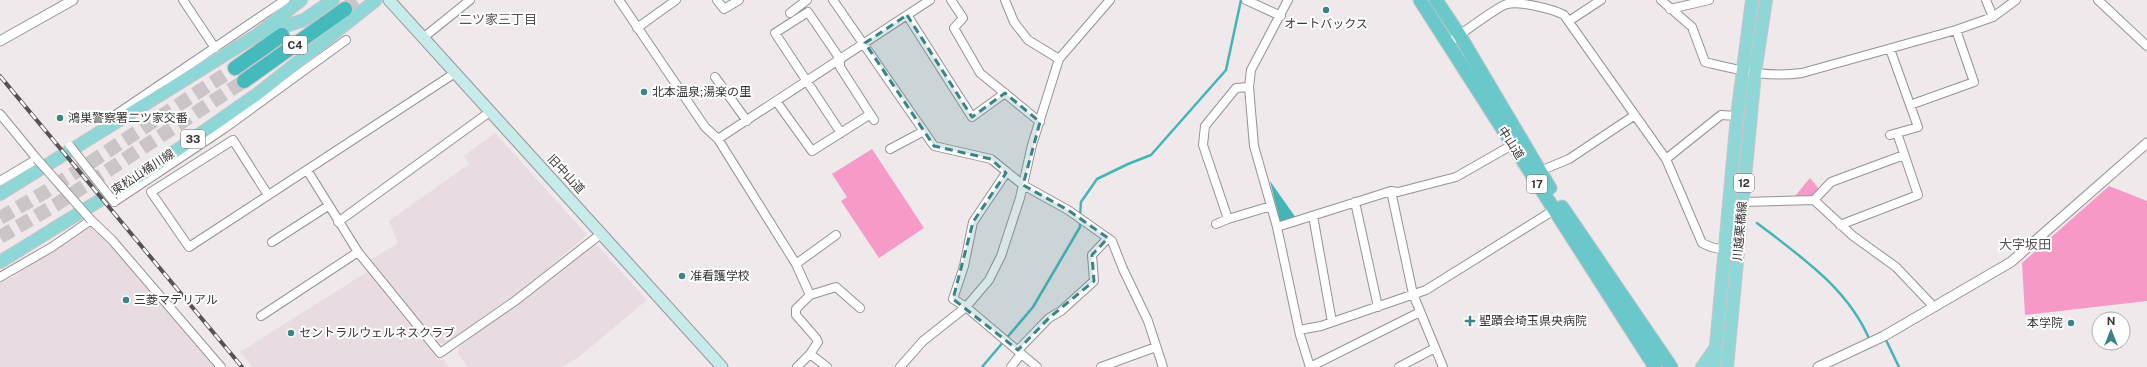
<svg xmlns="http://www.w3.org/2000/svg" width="2147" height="367" font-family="'Public Sans','Noto Sans JP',sans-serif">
<rect width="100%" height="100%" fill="#efe9ec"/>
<path fill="#e8dbe1" d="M 495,133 L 587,235 L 521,291 L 446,344 L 438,343 L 376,267 L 374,268 L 369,261 L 398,243 L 389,221 L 469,164 L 464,156 Z
M 91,220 L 217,367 L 0,367 L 0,282 L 13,277 Z
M 595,243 L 647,300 L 580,356 L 562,367 L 468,367 L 458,354 L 459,347 Z
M 367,272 L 439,361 L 443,359 L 449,367 L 253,367 L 240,352 Z"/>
<path fill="#f69ac8" d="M 872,149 L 924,228 L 879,258 L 841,201 L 847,197 L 832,174 Z
M 1810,178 L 1820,190 L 1814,200 L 1791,201 Z"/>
<path fill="#f699c7" d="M 2109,186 L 2147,201 L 2147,301 L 2025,315 L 2022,263 Z"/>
<path fill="#45b4b7" d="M 1270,181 L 1296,218 L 1280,222 Z"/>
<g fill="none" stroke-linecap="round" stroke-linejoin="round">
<path stroke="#45b4b7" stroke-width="2.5" d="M 1080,216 L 1081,202 L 1097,179 L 1128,164 L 1151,155 L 1226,70 L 1241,0
M 1757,223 C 1800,256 1849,289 1870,341
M 1885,338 L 1899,367
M 982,367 L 1033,307 L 1080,227 L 1080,221"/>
<path stroke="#cac5c8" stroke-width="14" stroke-dasharray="14 7" stroke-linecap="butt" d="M 345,9 L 356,0
M 0,218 L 45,192 L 235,68
M 0,237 L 57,204 L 244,81"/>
<defs>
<path id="minor" d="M 183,0 L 215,48
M 619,0 L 705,127 L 718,139 L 796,264 L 810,295 L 796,309 L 796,315 L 816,338 L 818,342 L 810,354 L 797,367
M 717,0 L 724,9 L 739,0
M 833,0 L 934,146 L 991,159 L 1023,185 L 1068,210 L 1112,241 L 1123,269 L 1148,321 L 1163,367
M 951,0 L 963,18 L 954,28 L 980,73 L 1040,122
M 1005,0 L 1014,22 L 1028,40 L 1059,59
M 1246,0 L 1281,16
M 1288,0 L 1251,70 L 1249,87 L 1254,146 L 1277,227 L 1300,335 L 1310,367
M 1661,0 L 1692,27 L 1705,62 C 1739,70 1767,78 1802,73 L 1956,30 L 1993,17 L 2016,0
M 1986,0 L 1993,17
M 2098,0 L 2147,46
M 1670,9 L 1709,0
M 790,13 L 807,0
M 907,15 L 972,117 L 1005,93
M 1569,21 L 1601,0
M 637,28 L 676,0
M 423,38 L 470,0
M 1447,44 C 1457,37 1498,6 1507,4 C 1520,1 1553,9 1564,15 L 1666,159 L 1702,243 L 1711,247 L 1724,250
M 1890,49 L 1918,127 L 1890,135
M 715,77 L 747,121
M 776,101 L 812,151 L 869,115
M 1910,105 L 1974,82 L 1956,30
M 0,114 L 37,159 L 0,181
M 108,120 L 285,0
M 841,133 L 775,33 L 808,12 L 840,59 L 840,67 L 874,120
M 718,139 L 930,0
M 890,149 L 924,131
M 1666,159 L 1721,115 L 1737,116
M 307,170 L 358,252 L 440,353 L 515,301 L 602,233
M 1540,171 L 1569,159 L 1635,115
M 1006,173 L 973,222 L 964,266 L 953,299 L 966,307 L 1037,367
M 1391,191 L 1413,294 L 1443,367
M 268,195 L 233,140 L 151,192 L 189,247 L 455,73
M 1814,200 L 1853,236 L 1896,267 L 1934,307
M 114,202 L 225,128 L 346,40
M 1355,202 L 1378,307
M 1743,202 L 1814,200 L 1831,182 L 1904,155
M 1313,216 L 1332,322
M 1228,219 L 1203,145 L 1205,126 L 1236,88 L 1249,87
M 338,222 L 491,111
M 1216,224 L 1228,219 L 1271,206
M 1840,225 L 1918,195 L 1897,133
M 1277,227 L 1391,191 L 1398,192 L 1456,177 L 1512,145
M 272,242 L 328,206
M 796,264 L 836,235
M 0,277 L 52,247 L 91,220 L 112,240 L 221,367
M 810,295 L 836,287 L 860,308
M 261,316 L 358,252
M 1299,330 L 1321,326 L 1426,290 L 1554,210
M 1018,350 L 1049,318 L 1061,311 L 1094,281 L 1092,255 L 1108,238
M 810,354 L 827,367
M 900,367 L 923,341 L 966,307 L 989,280 L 1001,256 L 1020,198 L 1032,145 L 1059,59 L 1110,0
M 1011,367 L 1021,354
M 1101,367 L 1156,347
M 1310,367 L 1420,312
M 1399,367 L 1435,348"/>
<path id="tertiary" d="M 0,41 L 73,0
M 1818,367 L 1884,336 L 2011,262 L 2147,143"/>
<path id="secondary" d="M 389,0 L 722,367"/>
<path id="primary" d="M 264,33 L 304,20 L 333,0
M 0,194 L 257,35 L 301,0
M 0,262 L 144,173 L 256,95 L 376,0
M 1702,367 L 1714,350
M 1714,367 L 1737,116 L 1752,0
M 1727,367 L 1755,73 L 1766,0"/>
<path id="trunk" d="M 1420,0 L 1655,367
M 1436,0 L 1460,36 L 1550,188
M 1562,207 L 1671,367"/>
<path id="motorway" d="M 235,68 L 282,35
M 244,81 L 345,9"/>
</defs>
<use href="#minor" stroke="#979294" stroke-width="10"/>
<use href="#tertiary" stroke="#979294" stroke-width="11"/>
<use href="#secondary" stroke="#979294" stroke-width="13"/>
<use href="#primary" stroke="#c7c6c7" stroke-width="14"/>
<use href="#trunk" stroke="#c7c6c7" stroke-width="15"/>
<use href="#motorway" stroke="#c7c6c7" stroke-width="16"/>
<use href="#minor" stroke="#fff" stroke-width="8"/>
<use href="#tertiary" stroke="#fff" stroke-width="9"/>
<use href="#secondary" stroke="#c7eaeb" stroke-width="11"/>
<use href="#primary" stroke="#8fd6d7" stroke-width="12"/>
<use href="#trunk" stroke="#6ac8ca" stroke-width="13"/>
<use href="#motorway" stroke="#44babd" stroke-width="14"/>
<defs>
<path id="rail" d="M 0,76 L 242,367"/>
</defs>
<use href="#rail" stroke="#565354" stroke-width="4"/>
<use href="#rail" stroke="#fff" stroke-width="2.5" stroke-dasharray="8" stroke-linecap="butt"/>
<defs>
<path id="minor-bridge" d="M 70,146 L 114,202
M 37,159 L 91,220"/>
</defs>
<use href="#minor-bridge" stroke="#979294" stroke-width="10" stroke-linecap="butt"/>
<use href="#minor-bridge" stroke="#fff" stroke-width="8"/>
</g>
<path fill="#3b8485" fill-opacity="0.2" stroke="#3b8485" stroke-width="3" stroke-dasharray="8 5" stroke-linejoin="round" d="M 907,15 L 972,117 L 1005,93 L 1040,122 L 1023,185 L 1068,210 L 1108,238 L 1092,255 L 1094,281 L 1049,318 L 1018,350 L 953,299 L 973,222 L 1006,173 L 991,159 L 934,146 L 865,43 Z"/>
<g fill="#3b8485" stroke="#fff" stroke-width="1.5">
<circle cx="1326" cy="10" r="4"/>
<circle cx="644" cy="92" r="4"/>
<circle cx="60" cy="118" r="4"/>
<circle cx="682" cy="276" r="4"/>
<circle cx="126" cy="300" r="4"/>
<path d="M1468 315h4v4h4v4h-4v4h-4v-4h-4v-4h4z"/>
<circle cx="2071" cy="323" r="4"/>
<circle cx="291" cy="333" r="4"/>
</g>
<g text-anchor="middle" stroke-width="4" stroke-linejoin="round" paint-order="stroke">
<g fill="#fff" stroke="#747272" stroke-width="1">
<rect x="283" y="36" width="24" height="18" rx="3"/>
<rect x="181" y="130" width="24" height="18" rx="3"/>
<rect x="1734" y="174" width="20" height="18" rx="3"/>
<rect x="1527" y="175" width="20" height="18" rx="3"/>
</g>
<g font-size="11" font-weight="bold" fill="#383536">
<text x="295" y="49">C4</text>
<text x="193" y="143">33</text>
<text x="1744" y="187">12</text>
<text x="1537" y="188">17</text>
</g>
<g font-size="12" fill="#383536" stroke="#fff" text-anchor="start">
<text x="1326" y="28" text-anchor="middle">オートバックス</text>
<text x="652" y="96">北本温泉;湯楽の里</text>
<text x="68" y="122">鴻巣警察署二ツ家交番</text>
<text x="690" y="280">准看護学校</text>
<text x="134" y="304">三菱マテリアル</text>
<text x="1479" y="325">聖蹟会埼玉県央病院</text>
<text x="2063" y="327" text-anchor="end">本学院</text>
<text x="299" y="337">セントラルウェルネスクラブ</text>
</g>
<g font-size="12" fill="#383536" stroke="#fff">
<text transform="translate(1511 143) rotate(57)" y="4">中山道</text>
<text transform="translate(143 172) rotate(-33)" y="4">東松山桶川線</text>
<text transform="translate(566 174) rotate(47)" y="4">旧中山道</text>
<text transform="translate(1740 231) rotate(-85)" y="4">川越栗橋線</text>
</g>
<g font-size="13" fill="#575254" stroke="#fff">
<text x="498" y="24">二ツ家三丁目</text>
<text x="2025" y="249">大字坂田</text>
</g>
</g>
<g transform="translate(2111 331)"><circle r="19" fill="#ffffff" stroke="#afaeaf"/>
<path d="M0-3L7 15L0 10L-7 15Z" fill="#3b8485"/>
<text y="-6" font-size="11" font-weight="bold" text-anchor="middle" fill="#383536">N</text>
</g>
</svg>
